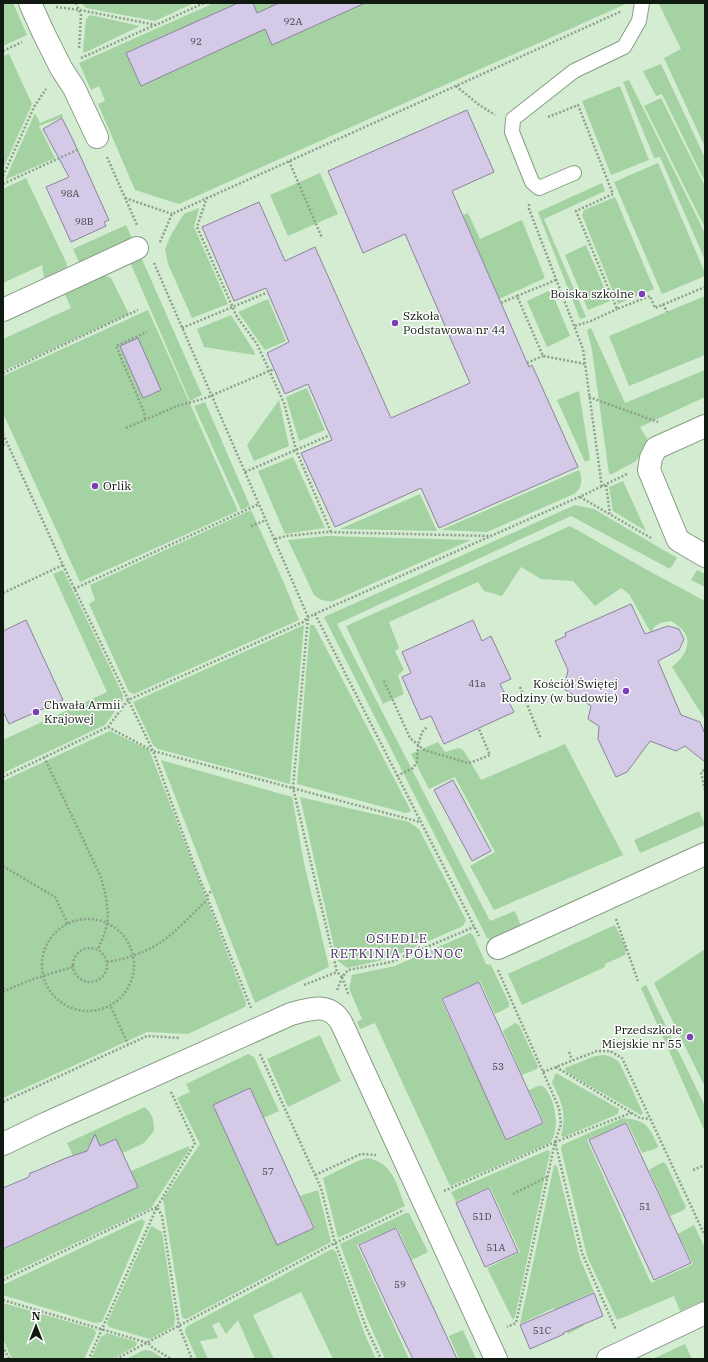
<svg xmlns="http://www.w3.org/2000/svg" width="708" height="1362" font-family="'IBM Plex Serif',serif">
<rect width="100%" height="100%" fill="#d4ecd2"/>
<path fill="#a5d2a2" d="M 3,3 L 13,3 L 27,35 L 3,46 Z
M 81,3 L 194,3 L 155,21 L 86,8 Z
M 214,3 L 628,3 L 179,204 L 135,190 L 98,104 L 105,101 L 99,86 L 91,90 L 79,63 Z
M 661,3 L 705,3 L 705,147 L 664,58 L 681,49 L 659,4 Z
M 90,15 L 140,26 L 84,53 L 83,50 L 86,19 Z
M 9,54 L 32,104 L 3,169 L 3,56 Z
M 661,64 L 705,158 L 705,182 L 662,94 L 656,96 L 643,71 Z
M 629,80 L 705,233 L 705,260 L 660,157 L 654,158 L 623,82 Z
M 620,86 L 649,160 L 611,175 L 582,101 Z
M 661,98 L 705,186 L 705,228 L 644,106 Z
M 35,113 L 40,123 L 62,114 L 63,117 L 39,126 L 55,158 L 5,180 Z
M 658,163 L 705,273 L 705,276 L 662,294 L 614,182 Z
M 320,173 L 338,214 L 288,236 L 270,195 Z
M 26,178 L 67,264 L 66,273 L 45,283 L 42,265 L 3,283 L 3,189 Z
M 602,183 L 605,191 L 544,219 L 586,317 L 580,319 L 538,212 Z
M 615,197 L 654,289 L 618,304 L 582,215 L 584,210 Z
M 199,208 L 194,227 L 228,304 L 192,318 L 168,264 L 165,249 L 172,233 L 184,214 Z
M 468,213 L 480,239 L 522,220 L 545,278 L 499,299 L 463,215 Z
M 126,225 L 134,243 L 81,267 L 73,249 Z
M 586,245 L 610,301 L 588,310 L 565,255 Z
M 141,257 L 202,395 L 190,401 L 130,262 Z
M 101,274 L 111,278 L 129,314 L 3,371 L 3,339 L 71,308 L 64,292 Z
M 551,290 L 570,336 L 547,347 L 527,301 Z
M 705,296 L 705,355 L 629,386 L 609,336 Z
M 268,299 L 286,341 L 265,350 L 238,312 Z
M 148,310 L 238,511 L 80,582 L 3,413 L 3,376 Z
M 231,315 L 254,351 L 255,355 L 204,347 L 197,329 Z
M 591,328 L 625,403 L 705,370 L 705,397 L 640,427 L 649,442 L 636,461 L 612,474 L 609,474 L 592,350 L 587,330 Z
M 307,388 L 325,430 L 299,441 L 286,397 Z
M 579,391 L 590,460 L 585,462 L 557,400 Z
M 279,400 L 289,446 L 254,461 L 247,445 Z
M 205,402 L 250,506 L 241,510 L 194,406 Z
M 293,457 L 325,528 L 285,534 L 258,471 Z
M 579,470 C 583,479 582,488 574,494 L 487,532 L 441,530 Z
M 623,481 L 646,531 L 613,511 L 609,487 Z
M 420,494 L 437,531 L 340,529 Z
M 575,505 L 594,509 L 677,558 L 670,569 L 571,516 L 337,624 L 490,921 L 515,911 L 522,928 L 494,940 L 487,938 L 324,617 Z
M 251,510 L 284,583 L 299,620 L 134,694 L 129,692 L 89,604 L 95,600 L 90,585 Z
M 570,526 L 647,570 L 705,601 L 705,717 L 704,718 L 672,667 C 676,663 683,657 685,652 C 692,637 683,628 671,621 C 662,622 654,624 651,633 L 629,594 L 621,588 L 595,606 L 573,581 L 541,579 L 521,567 L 502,596 L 484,591 L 478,582 L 389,622 L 399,648 L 395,651 L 404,670 L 398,675 L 404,694 L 383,704 L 346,626 Z
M 328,536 L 471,540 L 333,601 C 325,602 320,600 314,595 L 288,540 Z
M 63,570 L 123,695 L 123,700 L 105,725 L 3,773 L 3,740 L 107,692 L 53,574 Z
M 697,570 L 705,574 L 705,587 L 691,580 Z
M 304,625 L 290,784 L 158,749 L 153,745 L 133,702 Z
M 310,625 L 314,625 L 411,811 L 406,813 L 297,784 Z
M 110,731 L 149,750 L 150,752 L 246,1002 L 245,1007 L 188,1034 L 147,1032 L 3,1098 L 3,781 Z
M 438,742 L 445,752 L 459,748 L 464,751 L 481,780 L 565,744 L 623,855 L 494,910 L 470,866 L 495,852 L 455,777 L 429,789 L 411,754 Z
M 161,760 L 292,797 L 304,863 L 329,967 L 255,1003 Z
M 300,797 L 409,822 L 419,829 L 466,920 L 463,926 L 387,959 L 347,968 L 337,960 Z
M 699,811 L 705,825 L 640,853 L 634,840 Z
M 615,925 L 626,948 L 625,955 L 605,964 L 605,967 L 522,1005 L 508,974 Z
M 470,933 L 473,935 L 486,964 L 491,965 L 509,1003 L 509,1007 L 495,1014 L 480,981 L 441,999 L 467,1056 L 472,1054 L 481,1084 L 506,1141 L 544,1123 L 529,1090 L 538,1086 L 543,1086 C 555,1097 561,1129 550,1143 L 450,1186 L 375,1023 L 360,1029 L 357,1022 L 362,1019 L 349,988 L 352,975 L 395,966 Z
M 705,949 L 705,1087 L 654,983 Z
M 646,985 L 705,1106 L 705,1132 L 641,988 Z
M 515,1023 L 519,1025 L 538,1066 L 537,1069 L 522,1075 L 503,1031 Z
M 320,1035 L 341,1081 L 288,1107 L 267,1059 Z
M 248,1054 L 254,1057 L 279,1111 L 264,1118 L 250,1088 L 213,1105 L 277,1245 L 315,1228 L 300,1196 L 318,1190 L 331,1242 L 186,1319 L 182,1317 L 163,1199 L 200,1144 L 177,1098 L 190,1092 L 186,1084 Z
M 604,1055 L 612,1057 L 619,1062 L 643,1113 L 641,1115 L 566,1072 L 565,1068 L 595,1056 Z
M 556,1073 L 619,1109 L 618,1114 L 564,1137 L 561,1136 C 567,1112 562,1104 552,1082 Z
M 145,1107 C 153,1116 154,1119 154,1131 L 144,1143 L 123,1153 L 116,1139 L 100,1147 L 95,1143 L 88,1147 L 87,1149 L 88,1152 L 74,1158 L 67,1143 Z
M 623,1118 C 646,1120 649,1126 658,1146 L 657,1148 L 642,1153 L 627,1122 L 587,1140 L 651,1283 L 693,1264 L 678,1234 L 694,1225 L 705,1248 L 705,1300 L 680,1311 L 674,1296 L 617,1320 L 587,1256 L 561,1149 L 562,1145 Z
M 189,1146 L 189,1150 L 151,1208 L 3,1277 L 3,1250 L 138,1187 L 131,1171 Z
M 548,1150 L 550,1152 L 515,1317 L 513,1320 L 487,1268 L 520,1252 L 490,1187 L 456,1202 L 451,1192 Z
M 368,1158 C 394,1164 396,1184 405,1206 L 338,1238 L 323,1178 L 360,1160 Z
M 663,1162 L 666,1164 L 686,1207 L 684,1210 L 670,1216 L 649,1170 Z
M 554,1165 L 557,1166 L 580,1258 L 594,1292 L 573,1301 L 583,1326 L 568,1334 L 554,1308 L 520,1324 Z
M 406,1213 L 409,1213 L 428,1252 L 412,1260 L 397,1227 L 357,1245 L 409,1359 L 385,1359 L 366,1316 L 340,1244 Z
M 142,1219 L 145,1222 L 102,1322 L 95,1323 L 3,1295 L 3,1285 Z
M 151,1226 L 162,1232 L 175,1318 L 174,1326 L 150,1339 L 109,1327 L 107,1323 Z
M 332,1249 L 336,1252 L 365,1335 L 376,1359 L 333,1359 L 301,1292 L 253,1315 L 274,1359 L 255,1359 L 238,1320 L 226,1334 L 219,1322 L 212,1325 L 218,1338 L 200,1341 L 208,1359 L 197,1359 L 185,1332 L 186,1327 Z
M 3,1303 L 94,1329 L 96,1333 L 84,1359 L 12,1359 L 3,1339 Z
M 463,1330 L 476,1359 L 459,1359 L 449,1336 Z
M 107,1333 L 137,1342 L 136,1346 L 112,1359 L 91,1359 L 101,1337 Z
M 685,1344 L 692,1359 L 655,1358 Z
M 144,1350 L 151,1351 L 164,1359 L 126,1359 Z"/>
<path fill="#d5c9e8" stroke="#8d829e" d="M 238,3 L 253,3 L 257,13 L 279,3 L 365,3 L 272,45 L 265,29 L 141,86 L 126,53 Z
M 467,110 L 494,172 L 452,191 L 529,367 L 532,365 L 578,467 L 439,528 L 421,488 L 335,527 L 301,453 L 332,440 L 308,384 L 285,394 L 274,369 L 267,353 L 289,342 L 266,288 L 234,301 L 202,227 L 259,202 L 285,261 L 315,247 L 391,418 L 470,383 L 405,234 L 363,253 L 328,171 Z
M 62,118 L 73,140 L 109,220 L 104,222 L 106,226 L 71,242 L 46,187 L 69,177 L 43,129 Z
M 138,338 L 161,390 L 143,398 L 120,346 Z
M 631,604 L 645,634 L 668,626 L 679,629 L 684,639 L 679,650 L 658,661 L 681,715 L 700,722 L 705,734 L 705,762 L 685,746 L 676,751 L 650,741 L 627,772 L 616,777 L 598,739 L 599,726 L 588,719 L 591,706 L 564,689 L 568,670 L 555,641 L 566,636 L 565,633 Z
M 26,620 L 63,700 L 9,724 L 3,711 L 3,631 Z
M 473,620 L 482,641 L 491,636 L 511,679 L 500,684 L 514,712 L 444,744 L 431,716 L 421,720 L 402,677 L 411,673 L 402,652 Z
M 453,780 L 491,851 L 472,861 L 434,790 Z
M 479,982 L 543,1123 L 506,1140 L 442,999 Z
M 250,1088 L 314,1228 L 277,1245 L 213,1105 Z
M 626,1123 L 691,1263 L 654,1280 L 589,1140 Z
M 95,1134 L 100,1146 L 116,1139 L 138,1187 L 3,1249 L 3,1188 L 29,1177 L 30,1173 L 36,1171 L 66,1158 L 87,1151 Z
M 489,1188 L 518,1252 L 485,1267 L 456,1203 Z
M 396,1228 L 440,1322 L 457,1359 L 413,1359 L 391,1314 L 359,1245 Z
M 594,1293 L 603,1316 L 563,1333 L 564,1334 L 530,1349 L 520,1325 Z"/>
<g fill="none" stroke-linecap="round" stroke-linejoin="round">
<defs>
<path id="service" d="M 574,173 L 539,188 L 532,182 L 512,132 L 513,119 L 574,71 L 624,47 L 639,21 L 642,3"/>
<path id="minor" d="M 30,3 L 43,32 L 61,68 L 74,88 L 97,137
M 3,310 L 137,248
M 705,426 L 656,448 L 651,458 L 649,470 L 678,540 L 705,556
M 498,948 L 705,854
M 3,1144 L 47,1123 L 291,1014 C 310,1009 330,1001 342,1024 L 496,1359
M 608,1359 L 705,1313"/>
</defs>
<use href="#service" stroke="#879d85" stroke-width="16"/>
<use href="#minor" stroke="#879d85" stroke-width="24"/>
<path stroke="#8da08c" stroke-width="2.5" stroke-dasharray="2 2" stroke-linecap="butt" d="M 76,3 L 81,15 L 79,49
M 56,7 L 80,10 L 156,25 L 204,3
M 3,51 L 22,42
M 81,58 L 155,25
M 456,86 L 478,104 L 495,115
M 548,117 L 578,105 L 613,194 L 576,211 L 617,309 L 650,296 L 655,308 L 705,287
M 107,157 L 137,225
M 289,161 L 322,238
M 3,176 L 34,107 L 46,89
M 3,184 L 79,149
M 207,197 L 197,227 L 237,317 L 257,344 L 284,403 L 296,450 L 331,532
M 125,198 L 172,214
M 529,204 L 529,209 L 583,349 L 602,487
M 160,242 L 172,214 L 622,11
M 154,263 L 308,617 L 293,788 L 337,972 L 342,977 L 348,970 L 391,962 L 474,927
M 556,280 L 517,296 L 543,356 L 585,364
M 501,303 L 517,296
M 663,304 L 667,312
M 575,326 L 591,321 L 617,309
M 182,328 L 266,293
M 527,363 L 543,356
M 3,373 L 138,310
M 589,397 L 658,422
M 145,419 L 144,412 L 116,346 L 147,332
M 126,428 L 177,406 L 203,399 L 274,369
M 3,434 L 63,565 L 153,751 L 193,862 L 251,1008
M 3,445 L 7,443
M 245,472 L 328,436
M 606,485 L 610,514
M 580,497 L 651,538
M 251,526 L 266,520
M 275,539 L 286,536 L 326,532 L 490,536
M 74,589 L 259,504
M 3,593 L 63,565
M 315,614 L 479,936
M 384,681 L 410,738 L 424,750 L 468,763 L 475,761 L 490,755 L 479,729
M 520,687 L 541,739
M 108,727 L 153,751 L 420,822
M 44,757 L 100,875 C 105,890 109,907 107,923 C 106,932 101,941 98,950
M 704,770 L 701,772 L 705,790
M 397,776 L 413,768 L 417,762 L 418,745 L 422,732 L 427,727
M 3,777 L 108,727 L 128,700 L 303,622 L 308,617 L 588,493 L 627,474
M 3,866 L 55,897 L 68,924
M 207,896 L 212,890
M42 965a46 46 0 1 1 92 0a46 46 0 1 1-92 0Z
M 616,919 L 638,981
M73 965a17 17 0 1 1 34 0a17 17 0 1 1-34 0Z
M 107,962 C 129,959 152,950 169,936 C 183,925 195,911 208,899
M 498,970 L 559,1108 L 561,1124 L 555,1142 L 516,1323 L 507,1327
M 342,977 L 349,996
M 304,985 L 337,972
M 3,988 L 6,991
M 337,990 L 342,978
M 3,992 C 25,981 48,974 73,967
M 111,1007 L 128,1044
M 569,1052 L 572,1060
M 260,1054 L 321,1188 L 335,1243 L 366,1327 L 381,1359
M 556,1067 L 640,1118 L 650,1119
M 543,1072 L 597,1051 L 610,1051 L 622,1058 L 705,1236
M 171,1092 L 195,1143 L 157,1207 L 162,1216 L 179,1326 L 192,1359
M 3,1102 L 147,1036 L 179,1038
M 555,1142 L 631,1113
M 693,1170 L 705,1165
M 315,1175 L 361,1154 L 376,1155
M 444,1191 L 555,1142 L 582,1253 L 616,1330
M 513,1194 L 547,1177
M 3,1280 L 157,1207 L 102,1329 L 89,1359
M 3,1300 L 148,1343 L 153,1348 L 171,1359
M 3,1346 L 9,1359
M 116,1359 L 335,1243 L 404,1210"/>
<use href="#service" stroke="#fff" stroke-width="14"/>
<use href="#minor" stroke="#fff" stroke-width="22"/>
</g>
<g fill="#793fb5" stroke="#fff" stroke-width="1.5">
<circle cx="642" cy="294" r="4"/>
<circle cx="395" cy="323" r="4"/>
<circle cx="95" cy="486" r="4"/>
<circle cx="626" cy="691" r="4"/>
<circle cx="36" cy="712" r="4"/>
<circle cx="690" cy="1037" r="4"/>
</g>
<g text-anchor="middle" stroke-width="3" stroke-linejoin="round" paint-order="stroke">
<g font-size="10" fill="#424647">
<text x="293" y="25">92A</text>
<text x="196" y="45">92</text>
<text x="70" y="197">98A</text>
<text x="84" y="225">98B</text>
<text x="477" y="687">41a</text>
<text x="498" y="1070">53</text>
<text x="268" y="1175">57</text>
<text x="645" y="1210">51</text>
<text x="482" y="1220">51D</text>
<text x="496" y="1251">51A</text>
<text x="400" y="1288">59</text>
<text x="542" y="1334">51C</text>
</g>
<g font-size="12" fill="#111a11" stroke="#fff" text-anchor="end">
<text x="634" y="298">Boiska szkolne</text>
<text x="403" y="320" text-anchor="start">Szkoła<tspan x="403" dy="14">Podstawowa nr 44</tspan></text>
<text x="103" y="490" text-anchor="start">Orlik</text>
<text x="618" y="688">Kościół Świętej<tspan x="618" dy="14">Rodziny (w budowie)</tspan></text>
<text x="44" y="709" text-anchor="start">Chwała Armii<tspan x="44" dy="14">Krajowej</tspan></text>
<text x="682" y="1034">Przedszkole<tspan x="682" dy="14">Miejskie nr 55</tspan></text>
</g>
<g font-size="13" letter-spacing="1" fill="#432962" stroke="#fff">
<text x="397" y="943">OSIEDLE<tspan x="397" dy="15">RETKINIA PÓŁNOC</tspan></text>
</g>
</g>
<rect width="708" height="1362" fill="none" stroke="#111a11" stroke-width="8"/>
<g transform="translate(36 1326)" stroke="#ffffff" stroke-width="3" paint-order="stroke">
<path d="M0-3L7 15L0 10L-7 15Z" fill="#111a11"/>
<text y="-6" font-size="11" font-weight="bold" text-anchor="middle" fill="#111a11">N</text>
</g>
</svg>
